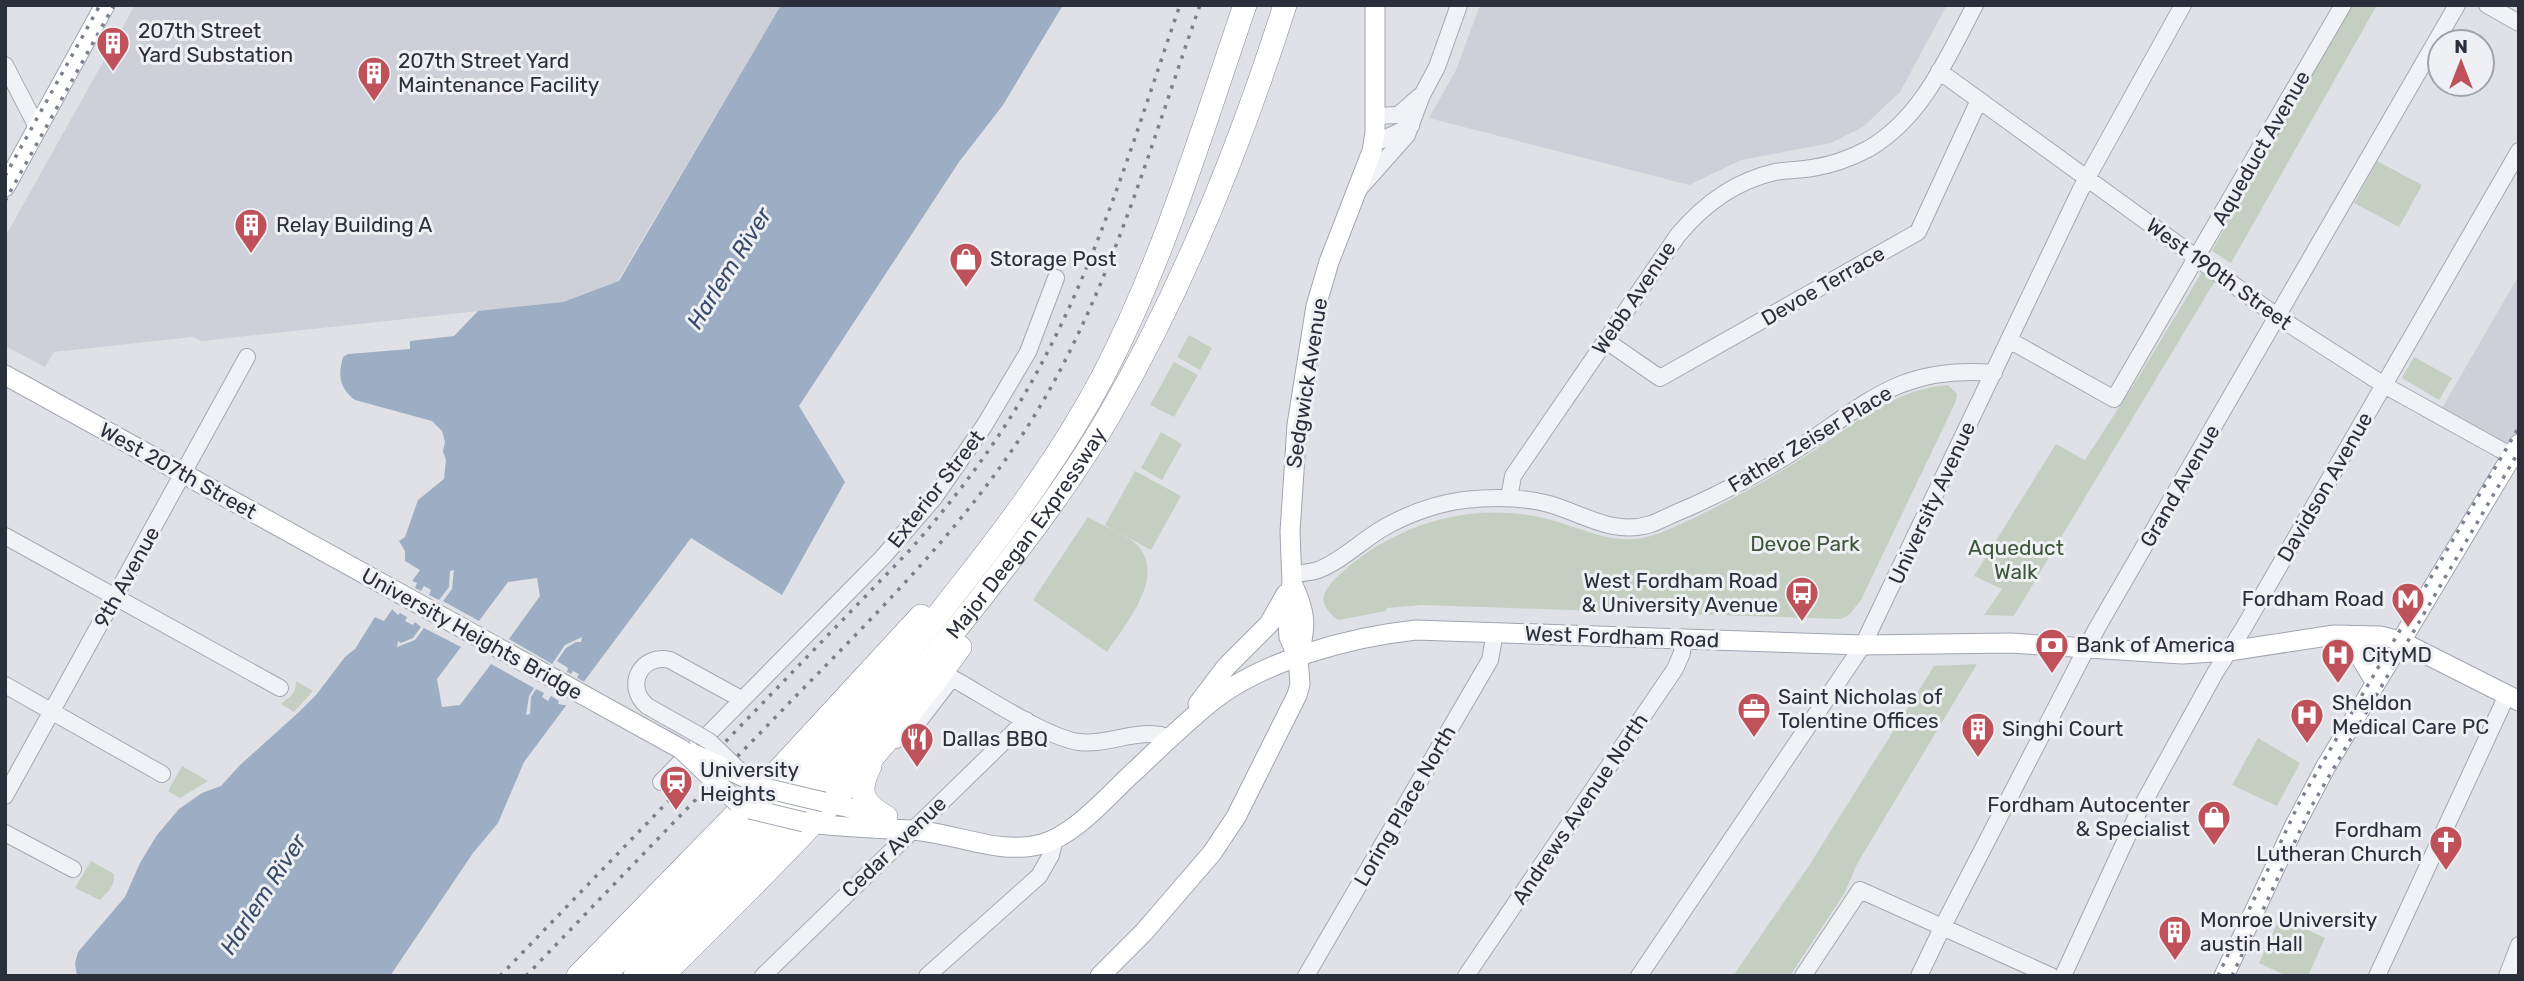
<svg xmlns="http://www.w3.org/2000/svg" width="2524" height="981" font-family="Rubik,sans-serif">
<rect width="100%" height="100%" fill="#dfe1e6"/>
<path fill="#cdd0d8" d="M 135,5 L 781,5 L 617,282 L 563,302 L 201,341 L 193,337 L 54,352 L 45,367 L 5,346 L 5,237 Z
M 1480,5 L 1947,5 L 1900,92 L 1863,127 L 1831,143 L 1741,160 L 1689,185 L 1429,118 L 1456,70 Z
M 2519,275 L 2519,444 L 2512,456 L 2438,415 Z"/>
<path fill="#c4cfc1" d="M 2350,5 L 2377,5 L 2231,263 L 2212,251 Z
M 2377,161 L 2422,185 L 2399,227 L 2354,203 Z
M 2202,272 L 2215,281 L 2014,616 L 1984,615 L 2002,589 L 1974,576 L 2056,444 L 2085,460 L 2141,373 Z
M 1189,335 L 1212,348 L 1200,370 L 1177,357 Z
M 2414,357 L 2452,378 L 2439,400 L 2402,378 Z
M 1174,362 L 1198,375 L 1174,417 L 1150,405 Z
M 1948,385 L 1957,394 L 1956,401 L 1861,600 L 1849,615 L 1841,619 L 1422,605 L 1387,608 L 1386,611 L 1338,620 C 1319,605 1319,595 1336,578 C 1392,524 1474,499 1551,520 C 1581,528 1610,544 1643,538 C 1663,533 1684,523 1702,514 C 1740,495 1777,475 1812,452 C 1855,423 1895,389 1948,385 Z
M 1161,432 L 1182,444 L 1162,480 L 1141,468 Z
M 1135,471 L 1181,496 L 1151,550 L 1105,525 Z
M 1088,517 C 1101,525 1126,534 1136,544 C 1168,575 1125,625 1107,652 L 1033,600 Z
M 1977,664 L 1857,864 L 1845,892 L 1790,976 L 1733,976 L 1810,864 L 1934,666 Z
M 296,681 L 313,691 L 294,712 L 281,704 C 290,696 296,695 296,681 Z
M 2258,738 L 2300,763 L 2277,806 L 2232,785 Z
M 182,766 L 208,781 L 180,798 L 168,791 Z
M 91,861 L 114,874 C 115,886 108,892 100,900 L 75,888 Z
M 2280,917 L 2325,938 L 2308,976 L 2287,976 L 2259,963 Z"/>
<path fill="#9dadc3" d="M 781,5 L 1063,5 L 1003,105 L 959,162 L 799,406 L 845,482 L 782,595 L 691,538 L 524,762 L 498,823 L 473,853 L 390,976 L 77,976 L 75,963 L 78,952 L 125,897 L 140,863 L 157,835 L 179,809 L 202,793 L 221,786 L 240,765 L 299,712 L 316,695 L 345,657 L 355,649 L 375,617 L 384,621 L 420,570 L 405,561 L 405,551 L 399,541 L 405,537 L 418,500 L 444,479 L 446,460 L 443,451 L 445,442 L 442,431 L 432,421 L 355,400 C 339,388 338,375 343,357 L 348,354 L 410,349 L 410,341 L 454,336 L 478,311 L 563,302 L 619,281 Z"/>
<path fill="#dfe1e6" d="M 454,570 L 452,589 L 443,601 L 479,621 L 508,582 L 537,578 L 540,596 L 509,639 L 552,664 L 565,645 L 582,637 L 581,642 L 576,642 L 566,648 L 557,661 L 568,668 L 567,672 L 571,674 L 573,671 L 579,674 L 577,678 L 587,683 L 570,706 L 558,704 L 559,701 L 551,696 L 548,701 L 542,697 L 544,693 L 536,689 L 531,697 L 530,714 L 526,715 L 529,696 L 534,688 L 491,664 L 460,705 L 442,707 L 437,679 L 461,647 L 424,628 L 415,640 L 397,647 L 398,641 L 401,643 L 413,638 L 421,627 L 415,622 L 413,625 L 405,621 L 407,617 L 400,613 L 398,615 L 390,607 L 410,580 L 417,583 L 415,588 L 421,591 L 424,586 L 431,590 L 429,595 L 439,600 L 449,587 L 450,571 Z"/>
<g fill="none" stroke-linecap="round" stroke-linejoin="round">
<defs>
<path id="minor" d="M 2487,5 L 2519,23
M 5,65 L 38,129
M 1939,71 L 2278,317 L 2384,385 L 2519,460
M 1375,116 L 1398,115 L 1420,96
M 1373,144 L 1411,126
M 1360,188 L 1407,135 L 1422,95 L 1437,67 L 1459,5
M 1605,340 L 1660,378 L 1918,232 L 1979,100
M 2009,340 L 2114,399 L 2343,5
M 1509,498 L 1513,476 L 1678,235 C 1704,204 1735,181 1775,172 C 1787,170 1800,170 1812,168 C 1832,165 1851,158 1868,149 C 1922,118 1947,58 1975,5
M 5,536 L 280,688
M 1292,574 C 1300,573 1310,573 1318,570 C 1342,561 1362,540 1385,527 C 1410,513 1435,504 1464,500 C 1492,497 1523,497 1549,504 C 1584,514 1613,536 1651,524 C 1664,519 1677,512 1690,507 C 1725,491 1760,473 1793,452 C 1867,404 1898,365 1994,373
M 5,685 L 162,774
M 695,733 L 647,706 C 624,686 641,653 670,660 L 741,699
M 896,740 L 919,721 L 952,678 C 983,695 1047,738 1079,742 C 1110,746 1139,726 1170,738
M 661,782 L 883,557 L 934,498 L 984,426 L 1028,352 L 1056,278
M 5,796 L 247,357
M 5,833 L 73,869
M 763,976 L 1026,720
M 927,976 L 1039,876 L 1051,855 L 1055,839
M 1306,976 L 1490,660 L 1495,633
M 1466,976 L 1675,669 L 1682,653 L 1683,638
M 1639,976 L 1863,645 L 2081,189 L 2183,5
M 1803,976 L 1860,890 L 2051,976
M 1919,976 L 1943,926 L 2097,628 L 2457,5
M 2063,976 L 2139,811 L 2215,673 L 2243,629 L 2519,151
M 2377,976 L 2507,695
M 2507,976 L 2519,945"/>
<path id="major" d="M 5,187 L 105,5
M 5,375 L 681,749
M 1292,583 C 1306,612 1307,626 1298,657
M 2347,635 L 2376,683
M 1198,704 L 1226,667 L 1269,624 L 1286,594
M 824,802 L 882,815
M 804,822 C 840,828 874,828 910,830 C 954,832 998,856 1042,844 C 1077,834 1110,793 1137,769 C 1161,746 1186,722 1212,701 C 1265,660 1350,637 1416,630 L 1863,645 L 2010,643 L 2182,654 L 2229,651 L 2334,635 L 2380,636 L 2400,641 L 2519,701
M 1100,976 L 1144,932 L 1212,853 L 1236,817 L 1297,695 L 1300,684 L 1298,657 L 1289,637 L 1287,608 L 1292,583 L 1290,532 L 1297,425 L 1316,306 L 1329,262 L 1372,151 L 1375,133 L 1375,5
M 2224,976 L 2294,827 L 2325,768 L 2519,444"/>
<g id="highway">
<path d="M 870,766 C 857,792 862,803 886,817"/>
<path d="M 578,976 L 778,771 L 921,616"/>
<path d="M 603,976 C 728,852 852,727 960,587 C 1013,520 1063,452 1103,376 C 1164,259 1202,130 1245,5"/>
<path id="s1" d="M 635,976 C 756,855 874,734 980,599 C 1026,540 1072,480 1110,414 C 1184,286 1240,146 1285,5"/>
<path d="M 662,976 C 769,870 872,770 960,647"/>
</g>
</defs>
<use href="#minor" stroke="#a5a8b0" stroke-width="18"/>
<use href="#major" stroke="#9fa5b1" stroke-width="21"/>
<use href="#highway" stroke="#888e9b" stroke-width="24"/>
<use href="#minor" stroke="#f1f2f5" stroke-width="16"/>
<use href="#major" stroke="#fff" stroke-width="19"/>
<use href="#highway" stroke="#fff" stroke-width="23"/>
<path stroke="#7a808e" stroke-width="3.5" stroke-dasharray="3.5 7" stroke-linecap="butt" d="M 5,176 L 100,5
M 5,201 L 114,5
M 500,976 L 909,551 C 962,491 1009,427 1045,357 C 1103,246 1139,123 1180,5
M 526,976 C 615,883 705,790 794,698 C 884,606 977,514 1042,403 C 1113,281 1153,138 1200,5
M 2218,976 L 2300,801 L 2519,427
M 2232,976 L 2311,807 L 2519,451"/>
<defs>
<path id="minor-bridge" d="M 695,733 L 709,741 L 741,772"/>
<path id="major-bridge" d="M 681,749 L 738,803
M 692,753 L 748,779
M 769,789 L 824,802
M 750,809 L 804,822"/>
</defs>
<use href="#minor-bridge" stroke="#a5a8b0" stroke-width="18" stroke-linecap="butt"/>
<use href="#major-bridge" stroke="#9fa5b1" stroke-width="21" stroke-linecap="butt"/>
<use href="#minor-bridge" stroke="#f1f2f5" stroke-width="16"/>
<use href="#major-bridge" stroke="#fff" stroke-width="19"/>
</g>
<defs>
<symbol id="building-pin" viewBox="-11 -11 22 30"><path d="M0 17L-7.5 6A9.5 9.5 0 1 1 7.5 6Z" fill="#be515a" stroke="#eef0f4"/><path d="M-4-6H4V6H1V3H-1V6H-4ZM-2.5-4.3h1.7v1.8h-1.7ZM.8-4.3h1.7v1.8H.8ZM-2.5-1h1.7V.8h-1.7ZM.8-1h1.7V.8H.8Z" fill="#fff"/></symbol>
<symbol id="shop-pin" viewBox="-11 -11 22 30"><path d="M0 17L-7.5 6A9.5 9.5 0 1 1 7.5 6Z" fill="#be515a" stroke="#eef0f4"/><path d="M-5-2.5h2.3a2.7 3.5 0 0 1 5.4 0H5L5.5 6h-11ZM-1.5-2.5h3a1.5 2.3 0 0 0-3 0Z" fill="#fff"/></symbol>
<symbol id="bus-pin" viewBox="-11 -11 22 30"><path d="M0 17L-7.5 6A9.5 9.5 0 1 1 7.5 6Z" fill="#be515a" stroke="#eef0f4"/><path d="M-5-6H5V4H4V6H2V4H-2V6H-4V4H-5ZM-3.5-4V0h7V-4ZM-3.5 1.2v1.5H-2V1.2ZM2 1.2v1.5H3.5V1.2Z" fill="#fff"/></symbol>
<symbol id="metro-pin" viewBox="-11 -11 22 30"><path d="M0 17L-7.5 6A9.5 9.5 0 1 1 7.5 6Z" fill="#be515a" stroke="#eef0f4"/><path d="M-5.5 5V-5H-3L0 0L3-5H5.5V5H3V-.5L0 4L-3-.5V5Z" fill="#fff"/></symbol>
<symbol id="bank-pin" viewBox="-11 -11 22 30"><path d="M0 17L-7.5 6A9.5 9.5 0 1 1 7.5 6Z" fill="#be515a" stroke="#eef0f4"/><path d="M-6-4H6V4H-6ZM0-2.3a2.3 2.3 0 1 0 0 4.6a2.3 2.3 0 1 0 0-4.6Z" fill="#fff"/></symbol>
<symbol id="hospital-pin" viewBox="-11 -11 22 30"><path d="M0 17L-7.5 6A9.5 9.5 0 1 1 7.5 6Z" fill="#be515a" stroke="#eef0f4"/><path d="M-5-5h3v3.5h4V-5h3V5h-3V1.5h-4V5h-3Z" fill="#fff"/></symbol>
<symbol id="office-pin" viewBox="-11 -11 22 30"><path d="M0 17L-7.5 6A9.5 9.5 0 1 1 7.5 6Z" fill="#be515a" stroke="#eef0f4"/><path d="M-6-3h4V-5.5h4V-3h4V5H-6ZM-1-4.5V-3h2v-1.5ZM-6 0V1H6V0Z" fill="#fff"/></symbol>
<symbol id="restaurant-pin" viewBox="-11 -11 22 30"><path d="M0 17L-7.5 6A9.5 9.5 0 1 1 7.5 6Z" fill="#be515a" stroke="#eef0f4"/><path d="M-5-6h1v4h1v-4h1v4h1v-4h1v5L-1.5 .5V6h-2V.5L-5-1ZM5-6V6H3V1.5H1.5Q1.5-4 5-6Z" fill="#fff"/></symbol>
<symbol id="station-pin" viewBox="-11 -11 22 30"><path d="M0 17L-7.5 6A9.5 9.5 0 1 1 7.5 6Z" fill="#be515a" stroke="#eef0f4"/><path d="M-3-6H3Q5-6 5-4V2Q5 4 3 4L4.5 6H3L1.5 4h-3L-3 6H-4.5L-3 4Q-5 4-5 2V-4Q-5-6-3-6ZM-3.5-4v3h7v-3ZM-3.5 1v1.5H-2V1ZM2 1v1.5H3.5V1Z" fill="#fff"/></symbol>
<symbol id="church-pin" viewBox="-11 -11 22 30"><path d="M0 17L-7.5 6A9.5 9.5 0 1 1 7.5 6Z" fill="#be515a" stroke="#eef0f4"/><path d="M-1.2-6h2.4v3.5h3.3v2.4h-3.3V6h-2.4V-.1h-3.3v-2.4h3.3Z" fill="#fff"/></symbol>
</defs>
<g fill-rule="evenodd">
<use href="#building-pin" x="94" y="24" width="38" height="52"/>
<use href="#building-pin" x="355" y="54" width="38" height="52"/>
<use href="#building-pin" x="232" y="206" width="38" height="52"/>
<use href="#shop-pin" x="947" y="240" width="38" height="52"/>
<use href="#bus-pin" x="1783" y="574" width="38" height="52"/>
<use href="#metro-pin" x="2389" y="580" width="38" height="52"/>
<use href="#bank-pin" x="2033" y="626" width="38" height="52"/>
<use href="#hospital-pin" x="2319" y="636" width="38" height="52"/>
<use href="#office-pin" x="1735" y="690" width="38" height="52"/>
<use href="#hospital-pin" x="2288" y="696" width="38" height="52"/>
<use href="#building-pin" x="1959" y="710" width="38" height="52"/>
<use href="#restaurant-pin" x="898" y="720" width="38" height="52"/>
<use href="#station-pin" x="657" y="763" width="38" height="52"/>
<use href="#shop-pin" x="2195" y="798" width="38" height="52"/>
<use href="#church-pin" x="2427" y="823" width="38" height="52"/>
<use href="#building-pin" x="2156" y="913" width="38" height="52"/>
</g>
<g text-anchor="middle" stroke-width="6" stroke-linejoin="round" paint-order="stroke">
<g font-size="21" fill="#2a2f3c" stroke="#eef0f4" text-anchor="start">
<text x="138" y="38">207th Street<tspan x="138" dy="24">Yard Substation</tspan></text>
<text x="398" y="68">207th Street Yard<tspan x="398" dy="24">Maintenance Facility</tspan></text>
<text x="276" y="232">Relay Building A</text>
<text x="990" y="266">Storage Post</text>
<text x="1778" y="588" text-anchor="end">West Fordham Road<tspan x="1778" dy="24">&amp; University Avenue</tspan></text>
<text x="2384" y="606" text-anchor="end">Fordham Road</text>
<text x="2076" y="652">Bank of America</text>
<text x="2362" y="662">CityMD</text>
<text x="1778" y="704">Saint Nicholas of<tspan x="1778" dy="24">Tolentine Offices</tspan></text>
<text x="2332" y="710">Sheldon<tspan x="2332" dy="24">Medical Care PC</tspan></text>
<text x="2002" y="736">Singhi Court</text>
<text x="942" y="746">Dallas BBQ</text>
<text x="700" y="777">University<tspan x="700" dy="24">Heights</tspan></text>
<text x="2190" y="812" text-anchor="end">Fordham Autocenter<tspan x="2190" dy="24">&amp; Specialist</tspan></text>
<text x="2422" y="837" text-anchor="end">Fordham<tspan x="2422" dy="24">Lutheran Church</tspan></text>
<text x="2200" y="927">Monroe University<tspan x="2200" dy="24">austin Hall</tspan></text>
</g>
<g font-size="21" fill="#2a2f3c" stroke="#eef0f4">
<text transform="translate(2261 148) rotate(-60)" y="7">Aqueduct Avenue</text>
<text transform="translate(2219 274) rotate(36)" y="7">West 190th Street</text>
<text transform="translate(1823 286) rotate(-30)" y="7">Devoe Terrace</text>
<text transform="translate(1634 298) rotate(-56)" y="7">Webb Avenue</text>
<text transform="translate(1307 383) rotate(-81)" y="7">Sedgwick Avenue</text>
<text transform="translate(1810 439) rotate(-31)" y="7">Father Zeiser Place</text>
<text transform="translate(178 471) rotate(29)" y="7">West 207th Street</text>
<text transform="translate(2180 486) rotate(-60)" y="7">Grand Avenue</text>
<text transform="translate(2325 487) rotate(-60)" y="7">Davidson Avenue</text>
<text transform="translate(936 489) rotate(-52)" y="7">Exterior Street</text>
<text transform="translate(1932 503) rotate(-65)" y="7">University Avenue</text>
<text dy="7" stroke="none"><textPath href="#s1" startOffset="592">Major Deegan Expressway</textPath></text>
<text transform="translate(127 577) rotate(-61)" y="7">9th Avenue</text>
<text transform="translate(472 634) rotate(29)" y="7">University Heights Bridge</text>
<text transform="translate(1622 637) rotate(2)" y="7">West Fordham Road</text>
<text transform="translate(1405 806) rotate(-60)" y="7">Loring Place North</text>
<text transform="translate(1580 809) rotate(-56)" y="7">Andrews Avenue North</text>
<text transform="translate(894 847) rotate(-44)" y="7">Cedar Avenue</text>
</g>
<g font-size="21" fill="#3c5638" stroke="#eef0f4">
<text x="1805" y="551">Devoe Park</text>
<text x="2016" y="555">Aqueduct<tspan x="2016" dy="24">Walk</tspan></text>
</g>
<g font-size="23" font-style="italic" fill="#384b6b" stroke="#eef0f4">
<text transform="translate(729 268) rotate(-58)" y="8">Harlem River</text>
<text transform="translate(263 894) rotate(-57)" y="8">Harlem River</text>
</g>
</g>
<rect width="2524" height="981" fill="none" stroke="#2a2f3c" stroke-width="14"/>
<g transform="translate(2461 63)"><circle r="33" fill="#eef0f4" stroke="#a0a3aa" stroke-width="2"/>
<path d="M0-5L12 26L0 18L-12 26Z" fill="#be515a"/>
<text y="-10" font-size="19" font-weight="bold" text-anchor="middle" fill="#2a2f3c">N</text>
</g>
</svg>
